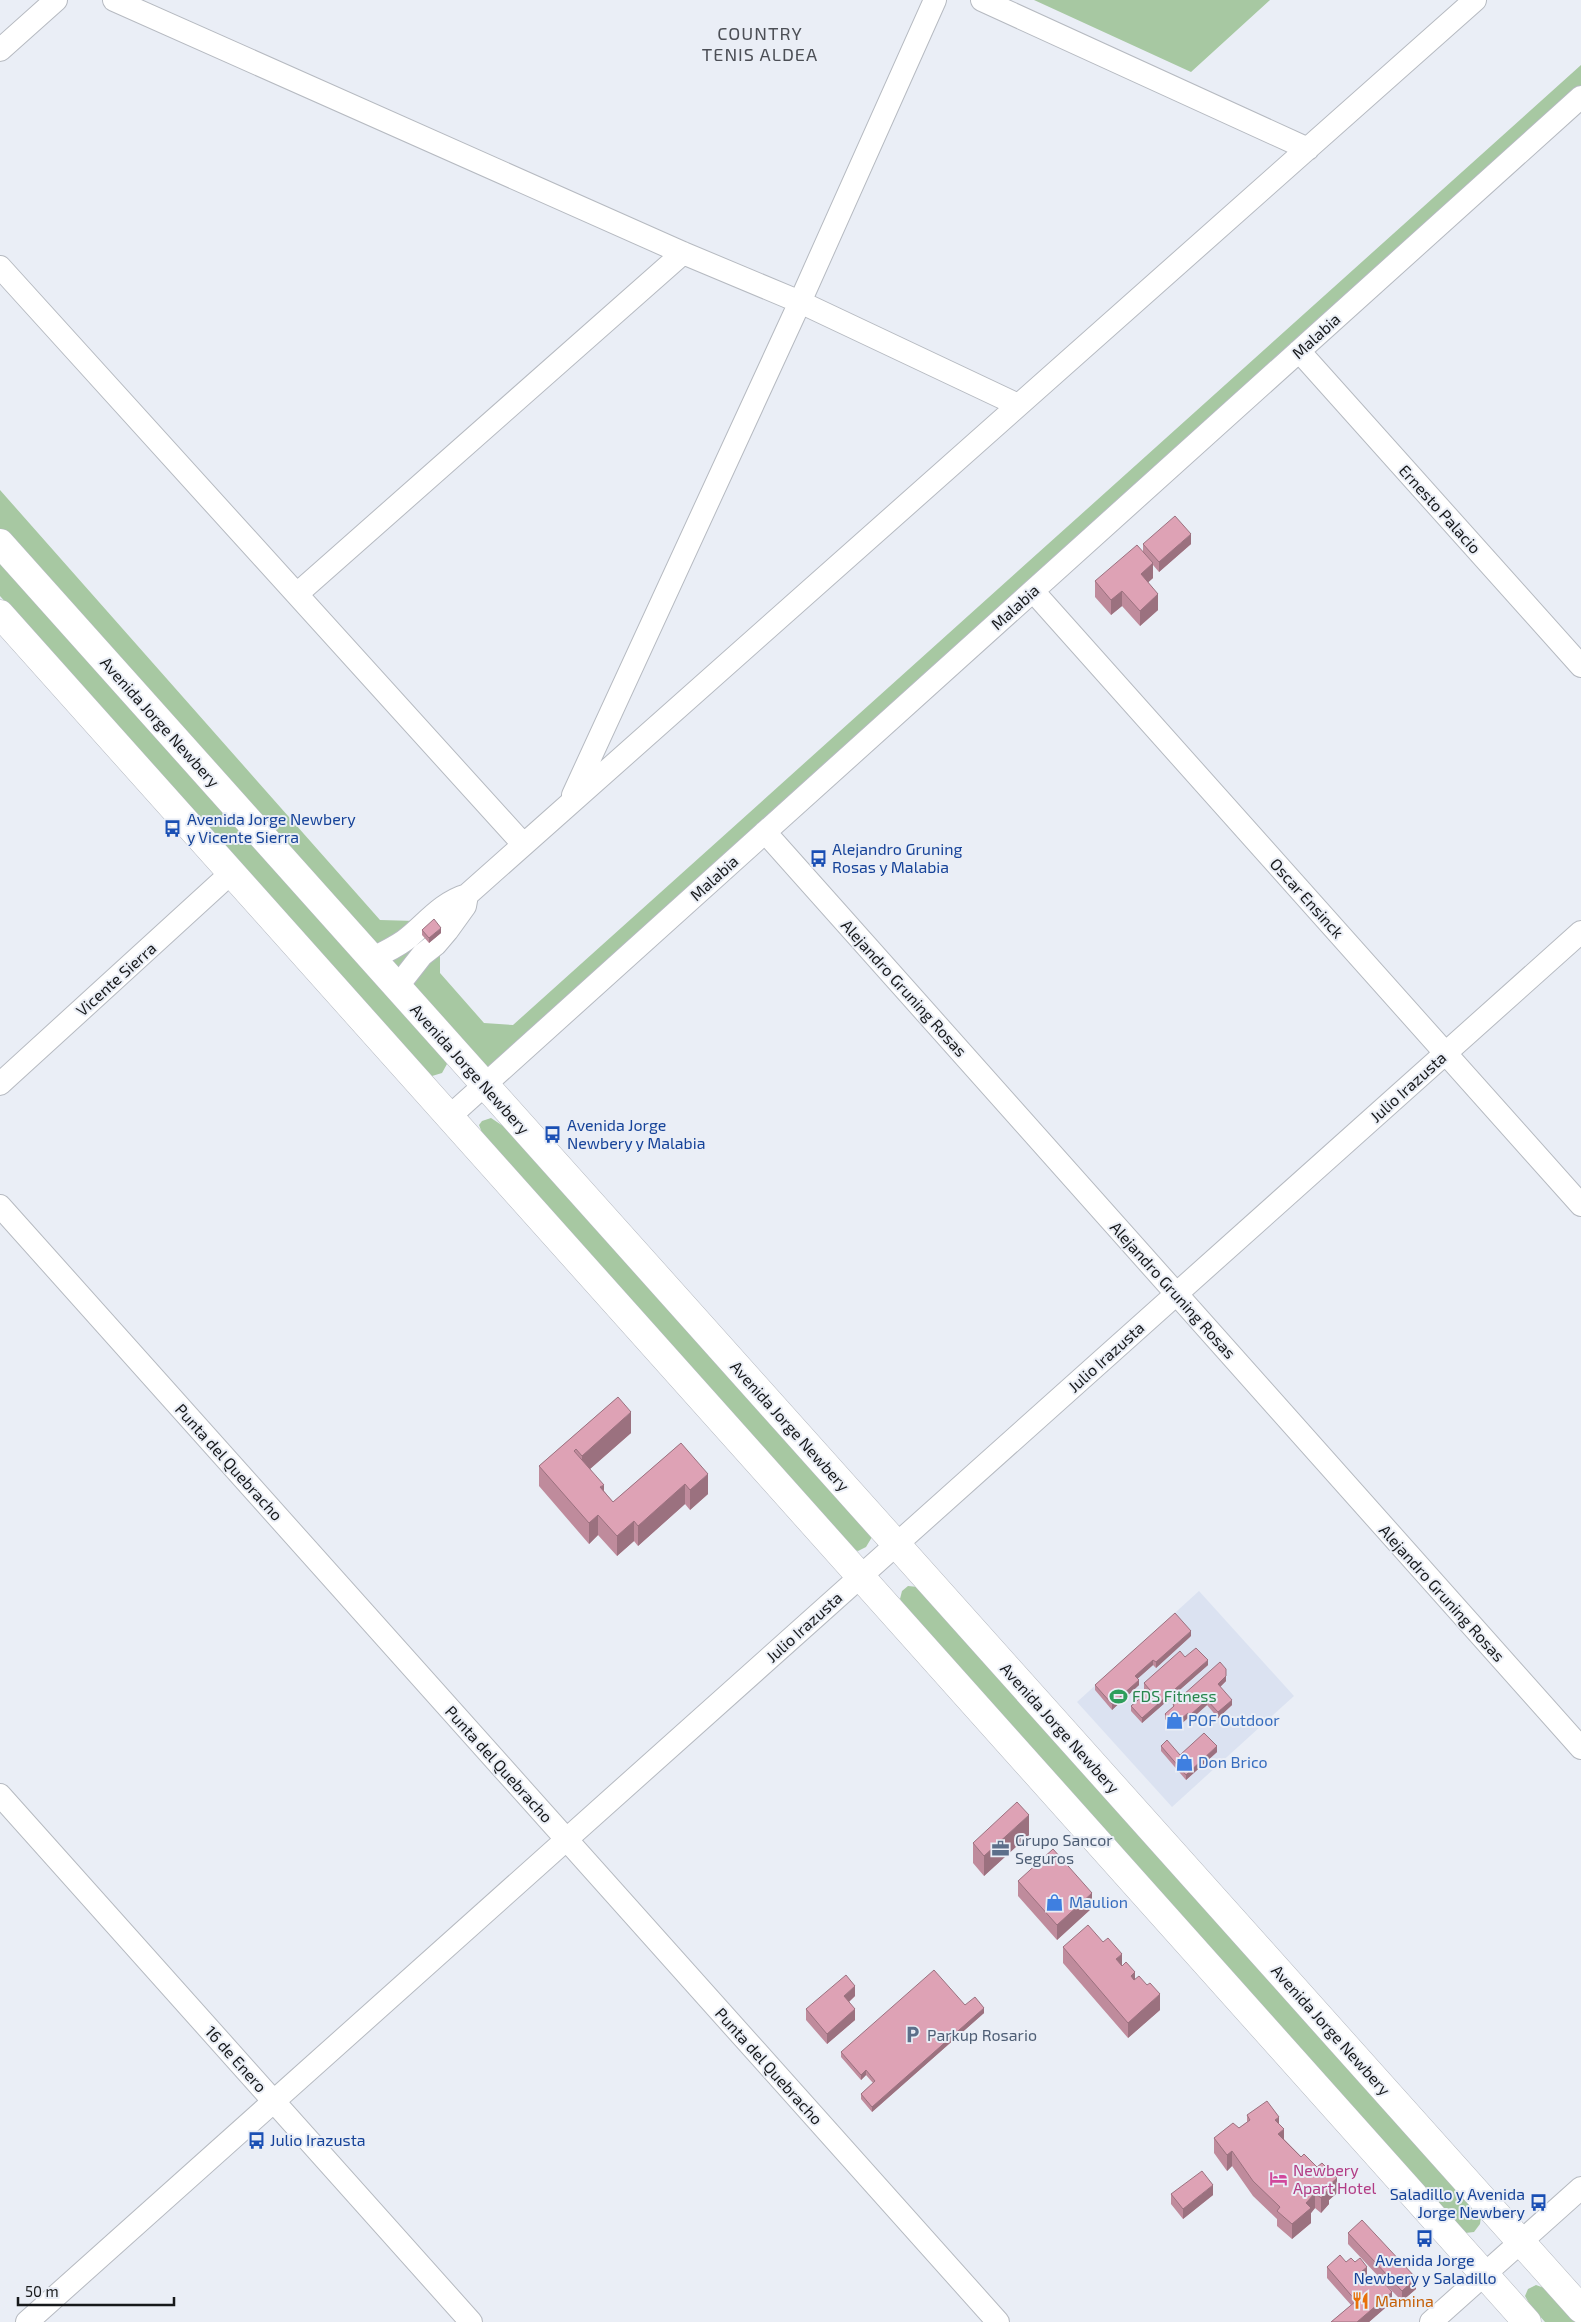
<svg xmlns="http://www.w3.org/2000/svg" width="1581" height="2322" font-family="'Exo 2',sans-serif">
<rect width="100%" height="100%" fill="#eaeef6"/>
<path fill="#dbe2f1" d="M 1199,1591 L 1294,1696 L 1172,1807 L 1077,1702 Z"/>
<path fill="#a7c8a2" d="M 1034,0 L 1270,0 L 1191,72 Z
M 1581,65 L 1581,97 L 484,1085 L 0,543 L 0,490 L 380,920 L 416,921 L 440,949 L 440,973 L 484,1023 L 513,1025 Z
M 0,561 L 443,1056 L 447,1064 L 442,1073 L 432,1076 L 423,1069 L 0,596 Z
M 491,1118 L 503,1126 L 872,1537 L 866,1547 L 858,1551 L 850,1548 L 484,1138 L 479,1125 L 482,1121 Z
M 908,1586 L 918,1587 L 1481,2217 L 1480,2224 L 1474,2232 L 1465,2233 L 905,1607 L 900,1599 L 902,1591 Z
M 1536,2285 L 1547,2289 L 1577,2322 L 1545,2322 L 1530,2305 L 1525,2296 L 1528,2289 Z"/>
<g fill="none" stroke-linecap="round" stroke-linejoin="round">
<defs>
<path id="minor" d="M 114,0 L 683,253 L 800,302 L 1018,405
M 982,0 L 1308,149
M 0,50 L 56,0
M 0,267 L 523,844
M 1299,351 L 1581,666
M 1033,591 L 1581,1205
M 297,594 L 683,253
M 573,795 L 800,302 L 935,0
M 765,832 L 1581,1748
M 372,959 C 384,952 399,946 409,937 C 428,921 443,902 467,895 L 1475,0
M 397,987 L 422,955 L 436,944 L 447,931 L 465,906 L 467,895
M 0,1084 L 231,873
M 449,1117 L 1581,97
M 0,1206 L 998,2322
M 0,1795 L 471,2322
M 27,2322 L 1581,932
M 1431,2322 L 1581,2188"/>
<path id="major" d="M 0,543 L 1581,2309
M 0,614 L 1527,2322"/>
</defs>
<use href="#minor" stroke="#b6bac1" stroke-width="24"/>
<use href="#major" stroke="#b6bac1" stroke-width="29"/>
<use href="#minor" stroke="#fff" stroke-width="22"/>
<use href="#major" stroke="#fff" stroke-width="28"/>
</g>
<path fill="#bf8b9c" d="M 1143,544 L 1191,544 L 1159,572 L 1153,565 L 1153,578 L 1148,582 L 1158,610 L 1140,626 L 1122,606 L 1111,615 L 1095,597 L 1095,581 L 1143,552 Z
M 422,930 L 441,933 L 429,943 L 422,935 Z
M 618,1397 L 631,1433 L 590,1469 L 604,1491 L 613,1502 L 681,1443 L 708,1494 L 690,1510 L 685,1504 L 638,1546 L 634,1541 L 617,1556 L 598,1535 L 589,1544 L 539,1486 L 539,1466 Z
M 1191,1636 L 1156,1668 L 1153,1665 L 1137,1679 L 1139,1685 L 1112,1710 L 1095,1690 L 1095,1685 Z
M 1185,1657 L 1208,1665 L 1142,1723 L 1131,1711 L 1131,1706 L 1147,1692 L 1144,1689 L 1144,1683 Z
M 1226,1669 L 1226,1681 L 1220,1687 L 1232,1705 L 1218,1718 L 1207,1705 L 1190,1720 L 1188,1718 L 1174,1730 L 1165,1719 L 1165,1714 L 1173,1707 L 1173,1704 Z
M 1161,1746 L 1180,1755 L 1217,1752 L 1186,1780 L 1161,1751 Z
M 1029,1835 L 984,1876 L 973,1863 L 973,1843 Z
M 1018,1881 L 1092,1908 L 1057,1940 L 1018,1896 Z
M 1063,1947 L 1122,1966 L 1160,2010 L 1128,2038 L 1063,1963 Z
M 855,1996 L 849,2002 L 855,2020 L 827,2044 L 806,2020 L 806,2009 Z
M 965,2005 L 984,2013 L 872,2112 L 861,2099 L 861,2094 L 873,2083 L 866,2075 L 861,2080 L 841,2057 L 841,2052 Z
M 1247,2115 L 1279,2124 L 1284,2139 L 1337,2193 L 1329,2200 L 1329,2204 L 1321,2213 L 1315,2208 L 1311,2213 L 1311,2223 L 1292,2239 L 1277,2226 L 1277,2219 L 1253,2196 L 1232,2166 L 1227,2171 L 1214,2153 L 1214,2138 L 1239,2128 L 1247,2122 Z
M 1171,2194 L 1213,2195 L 1183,2219 L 1171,2204 Z
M 1348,2233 L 1416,2289 L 1402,2301 L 1383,2282 L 1392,2302 L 1369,2322 L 1331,2322 L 1351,2305 L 1327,2278 L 1327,2267 L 1346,2262 L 1367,2277 L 1366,2278 L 1371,2284 L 1379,2277 L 1348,2244 Z"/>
<path fill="#9b717f" d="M 1191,534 L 1191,544 L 1159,572 L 1159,562 Z
M 1153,563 L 1153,578 L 1141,589 L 1141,574 Z
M 1122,591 L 1122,606 L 1111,615 L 1111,600 Z
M 1158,594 L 1158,610 L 1140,626 L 1140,611 Z
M 441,928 L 441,933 L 429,943 L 429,938 Z
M 631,1412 L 631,1433 L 582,1476 L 582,1456 Z
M 708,1474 L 708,1494 L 690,1510 L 690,1490 Z
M 685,1484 L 685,1504 L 638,1546 L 638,1526 Z
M 604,1485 L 604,1505 L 600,1487 Z
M 598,1515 L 598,1535 L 589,1544 L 589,1523 Z
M 634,1521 L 634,1541 L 617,1556 L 617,1536 Z
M 1191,1631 L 1191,1636 L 1156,1668 L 1156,1662 Z
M 1153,1660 L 1153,1665 L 1135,1681 L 1135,1676 Z
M 1208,1660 L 1208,1665 L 1142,1723 L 1142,1718 Z
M 1226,1676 L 1226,1681 L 1218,1689 L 1218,1684 Z
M 1139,1680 L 1139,1685 L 1112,1710 L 1112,1704 Z
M 1207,1700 L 1207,1705 L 1190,1720 L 1190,1715 Z
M 1232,1700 L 1232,1705 L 1218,1718 L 1218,1712 Z
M 1188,1713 L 1188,1718 L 1174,1730 L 1174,1725 Z
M 1217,1746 L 1217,1752 L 1186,1780 L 1186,1775 Z
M 1029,1815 L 1029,1835 L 984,1876 L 984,1856 Z
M 1092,1893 L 1092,1908 L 1057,1940 L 1057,1925 Z
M 1122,1954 L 1122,1969 L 1116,1959 Z
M 1135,1972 L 1135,1987 L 1131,1976 Z
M 855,1986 L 855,1996 L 844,2006 L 844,1996 Z
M 1160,1994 L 1160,2010 L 1128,2038 L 1128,2023 Z
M 984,2008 L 984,2013 L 872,2112 L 872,2107 Z
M 855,2009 L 855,2020 L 827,2044 L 827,2034 Z
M 866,2070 L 866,2075 L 861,2080 L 861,2075 Z
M 1279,2117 L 1279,2132 L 1275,2120 Z
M 1284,2129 L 1284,2144 L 1278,2134 Z
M 1232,2151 L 1232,2166 L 1227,2171 L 1227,2155 Z
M 1337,2178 L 1337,2193 L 1329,2200 L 1329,2204 L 1321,2213 L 1321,2198 L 1327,2187 Z
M 1213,2185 L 1213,2195 L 1183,2219 L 1183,2209 Z
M 1315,2193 L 1315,2208 L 1311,2213 L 1311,2223 L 1292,2239 L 1292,2224 L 1306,2203 Z
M 1367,2267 L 1367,2277 L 1361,2282 L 1361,2272 Z
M 1416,2278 L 1416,2289 L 1402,2301 L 1402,2291 Z
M 1392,2292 L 1392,2302 L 1369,2322 L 1357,2322 Z"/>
<path fill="#dea2b5" stroke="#9b717f" d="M 1175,516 L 1191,534 L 1159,562 L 1143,544 Z
M 1137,545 L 1153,563 L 1141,574 L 1158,594 L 1140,611 L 1122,591 L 1111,600 L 1095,581 Z
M 434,919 L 441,928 L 429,938 L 422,930 Z
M 618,1397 L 631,1412 L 582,1456 L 576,1449 L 574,1451 L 604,1485 L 600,1487 L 613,1502 L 681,1443 L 708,1474 L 690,1490 L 685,1484 L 638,1526 L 634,1521 L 617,1536 L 598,1515 L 589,1523 L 539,1466 Z
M 1175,1613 L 1191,1631 L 1156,1662 L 1153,1660 L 1135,1676 L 1139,1680 L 1112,1704 L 1095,1685 Z
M 1196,1648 L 1208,1660 L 1142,1718 L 1131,1706 L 1150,1690 L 1144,1683 L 1180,1651 L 1185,1657 Z
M 1220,1662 L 1226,1669 L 1226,1676 L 1218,1684 L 1232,1700 L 1218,1712 L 1207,1700 L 1190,1715 L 1188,1713 L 1174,1725 L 1165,1714 L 1174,1706 L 1173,1704 Z
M 1204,1733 L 1217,1746 L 1186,1775 L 1161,1746 L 1167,1740 L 1180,1755 Z
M 1017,1802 L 1029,1815 L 984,1856 L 973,1843 Z
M 1053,1849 L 1092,1893 L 1057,1925 L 1018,1881 Z
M 1088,1925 L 1103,1942 L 1108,1938 L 1122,1954 L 1116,1959 L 1122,1966 L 1126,1962 L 1135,1972 L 1131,1976 L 1134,1980 L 1139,1976 L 1147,1985 L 1150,1983 L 1160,1994 L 1128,2023 L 1063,1947 Z
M 934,1970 L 965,2005 L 975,1997 L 984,2008 L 872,2107 L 861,2094 L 875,2081 L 866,2070 L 861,2075 L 841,2052 Z
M 846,1975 L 855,1986 L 844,1996 L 855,2009 L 827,2034 L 806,2009 Z
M 1267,2101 L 1279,2117 L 1275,2120 L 1284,2129 L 1278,2134 L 1301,2157 L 1304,2154 L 1317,2167 L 1322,2163 L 1337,2178 L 1327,2187 L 1329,2189 L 1321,2198 L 1315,2193 L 1306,2203 L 1311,2208 L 1292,2224 L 1277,2211 L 1280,2207 L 1253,2181 L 1232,2151 L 1227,2155 L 1214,2138 L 1233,2123 L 1239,2128 L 1250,2120 L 1247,2115 Z
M 1202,2171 L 1213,2185 L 1183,2209 L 1171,2194 Z
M 1362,2220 L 1416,2278 L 1402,2291 L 1348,2233 Z
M 1340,2255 L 1346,2262 L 1351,2258 L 1355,2262 L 1360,2258 L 1367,2267 L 1361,2272 L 1371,2284 L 1379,2277 L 1392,2292 L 1357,2322 L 1331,2322 L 1356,2301 L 1327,2267 Z"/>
<defs>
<symbol id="bus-bare" viewBox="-9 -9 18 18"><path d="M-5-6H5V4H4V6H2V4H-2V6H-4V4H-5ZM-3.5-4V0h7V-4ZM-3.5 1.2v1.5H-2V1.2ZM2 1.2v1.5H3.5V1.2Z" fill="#1a4fb4" stroke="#eaeef6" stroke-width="2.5" paint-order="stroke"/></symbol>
<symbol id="stadium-bare" viewBox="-9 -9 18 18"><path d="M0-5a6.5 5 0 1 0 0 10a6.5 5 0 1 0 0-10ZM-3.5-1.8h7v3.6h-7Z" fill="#2e9e5b" stroke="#eaeef6" stroke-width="2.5" paint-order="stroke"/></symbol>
<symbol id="shop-bare" viewBox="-9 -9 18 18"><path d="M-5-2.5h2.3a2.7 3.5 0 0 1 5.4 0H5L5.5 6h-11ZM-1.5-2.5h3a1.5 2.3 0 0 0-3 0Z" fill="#3f7fe0" stroke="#eaeef6" stroke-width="2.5" paint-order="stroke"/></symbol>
<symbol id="office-bare" viewBox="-9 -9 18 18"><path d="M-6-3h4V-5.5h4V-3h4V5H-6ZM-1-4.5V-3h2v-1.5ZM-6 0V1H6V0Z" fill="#5c6f8a" stroke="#eaeef6" stroke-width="2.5" paint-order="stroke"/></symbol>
<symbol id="parking-bare" viewBox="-9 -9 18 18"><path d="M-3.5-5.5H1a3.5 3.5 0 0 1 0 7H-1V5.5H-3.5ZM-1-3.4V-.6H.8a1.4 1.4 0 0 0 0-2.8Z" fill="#5c6f8a" stroke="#eaeef6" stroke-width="2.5" paint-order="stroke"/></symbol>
<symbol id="hotel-bare" viewBox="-9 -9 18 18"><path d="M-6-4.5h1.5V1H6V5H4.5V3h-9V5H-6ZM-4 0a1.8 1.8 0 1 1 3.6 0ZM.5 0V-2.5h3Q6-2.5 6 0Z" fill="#d1479c" stroke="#eaeef6" stroke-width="2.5" paint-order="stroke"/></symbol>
<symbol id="restaurant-bare" viewBox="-9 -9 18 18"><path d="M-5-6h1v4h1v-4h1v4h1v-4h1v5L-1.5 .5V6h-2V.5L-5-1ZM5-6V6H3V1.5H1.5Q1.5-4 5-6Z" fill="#e8710a" stroke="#eaeef6" stroke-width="2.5" paint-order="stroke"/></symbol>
</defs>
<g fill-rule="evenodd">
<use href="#bus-bare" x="160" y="816" width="25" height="25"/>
<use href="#bus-bare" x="806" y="846" width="25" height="25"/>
<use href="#bus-bare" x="540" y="1122" width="25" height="25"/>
<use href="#stadium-bare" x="1106" y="1684" width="25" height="25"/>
<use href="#shop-bare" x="1162" y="1708" width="25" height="25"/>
<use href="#shop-bare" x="1172" y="1750" width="25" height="25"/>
<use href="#office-bare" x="988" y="1836" width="25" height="25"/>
<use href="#shop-bare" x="1042" y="1890" width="25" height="25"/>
<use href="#parking-bare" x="900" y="2022" width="25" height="25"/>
<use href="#bus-bare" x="244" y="2128" width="25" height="25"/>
<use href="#hotel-bare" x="1266" y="2166" width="25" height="25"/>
<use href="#bus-bare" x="1526" y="2190" width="25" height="25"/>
<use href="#bus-bare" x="1412" y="2226" width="25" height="25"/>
<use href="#restaurant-bare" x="1348" y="2288" width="25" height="25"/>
</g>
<g text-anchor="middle" stroke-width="4" stroke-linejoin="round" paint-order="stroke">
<g font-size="16" fill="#17191b" stroke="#eaeef6">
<text transform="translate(1316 336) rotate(-42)" y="6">Malabia</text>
<text transform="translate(1440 509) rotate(48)" y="6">Ernesto Palacio</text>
<text transform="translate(1015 607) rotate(-42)" y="6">Malabia</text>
<text transform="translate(160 722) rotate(48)" y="6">Avenida Jorge Newbery</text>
<text transform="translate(714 878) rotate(-42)" y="6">Malabia</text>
<text transform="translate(1307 898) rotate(48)" y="6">Oscar Ensinck</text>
<text transform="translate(116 979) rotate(-42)" y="6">Vicente Sierra</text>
<text transform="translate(904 988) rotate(48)" y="6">Alejandro Gruning Rosas</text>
<text transform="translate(470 1069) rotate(48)" y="6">Avenida Jorge Newbery</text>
<text transform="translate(1408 1087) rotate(-42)" y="6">Julio Irazusta</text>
<text transform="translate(1173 1290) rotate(48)" y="6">Alejandro Gruning Rosas</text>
<text transform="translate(1106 1357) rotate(-42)" y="6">Julio Irazusta</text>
<text transform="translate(790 1426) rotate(48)" y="6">Avenida Jorge Newbery</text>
<text transform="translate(229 1462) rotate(48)" y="6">Punta del Quebracho</text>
<text transform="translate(1442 1593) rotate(48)" y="6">Alejandro Gruning Rosas</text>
<text transform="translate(804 1627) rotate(-42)" y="6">Julio Irazusta</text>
<text transform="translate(1060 1728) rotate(48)" y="6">Avenida Jorge Newbery</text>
<text transform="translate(499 1764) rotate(48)" y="6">Punta del Quebracho</text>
<text transform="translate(1331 2030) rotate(48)" y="6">Avenida Jorge Newbery</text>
<text transform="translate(236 2059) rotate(48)" y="6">16 de Enero</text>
<text transform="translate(769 2066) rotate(48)" y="6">Punta del Quebracho</text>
</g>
<g font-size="16" fill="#164399" stroke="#eaeef6" text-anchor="start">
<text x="187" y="825">Avenida Jorge Newbery<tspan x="187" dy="18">y Vicente Sierra</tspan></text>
<text x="832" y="855">Alejandro Gruning<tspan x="832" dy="18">Rosas y Malabia</tspan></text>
<text x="567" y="1131">Avenida Jorge<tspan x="567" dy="18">Newbery y Malabia</tspan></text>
<text x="270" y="2146">Julio Irazusta</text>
<text x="1525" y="2200" text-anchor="end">Saladillo y Avenida<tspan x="1525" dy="18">Jorge Newbery</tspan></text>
<text x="1425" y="2266" text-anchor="middle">Avenida Jorge<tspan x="1425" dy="18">Newbery y Saladillo</tspan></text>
</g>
<g font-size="16" fill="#27864d" stroke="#eaeef6" text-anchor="start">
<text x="1132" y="1702">FDS Fitness</text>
</g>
<g font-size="16" fill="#366cbe" stroke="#eaeef6" text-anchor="start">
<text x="1188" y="1726">POF Outdoor</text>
<text x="1198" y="1768">Don Brico</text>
<text x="1069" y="1908">Maulion</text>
</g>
<g font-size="16" fill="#4e5e75" stroke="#eaeef6" text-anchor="start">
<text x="1015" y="1846">Grupo Sancor<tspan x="1015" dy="18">Seguros</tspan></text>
<text x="927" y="2041">Parkup Rosario</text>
</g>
<g font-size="16" fill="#b23c85" stroke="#eaeef6" text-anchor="start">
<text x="1293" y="2176">Newbery<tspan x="1293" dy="18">Apart Hotel</tspan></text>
</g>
<g font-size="16" fill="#c56008" stroke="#eaeef6" text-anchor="start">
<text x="1375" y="2307">Mamina</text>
</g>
<g font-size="18" letter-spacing="1" fill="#4c4f56" stroke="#eaeef6">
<text x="760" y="40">COUNTRY<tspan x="760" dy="21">TENIS ALDEA</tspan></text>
</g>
</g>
<path d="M18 2297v8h156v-8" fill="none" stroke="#17191b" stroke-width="2.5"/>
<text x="25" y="2297" font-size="15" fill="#17191b" stroke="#eaeef6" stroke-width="4" paint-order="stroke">50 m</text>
</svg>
